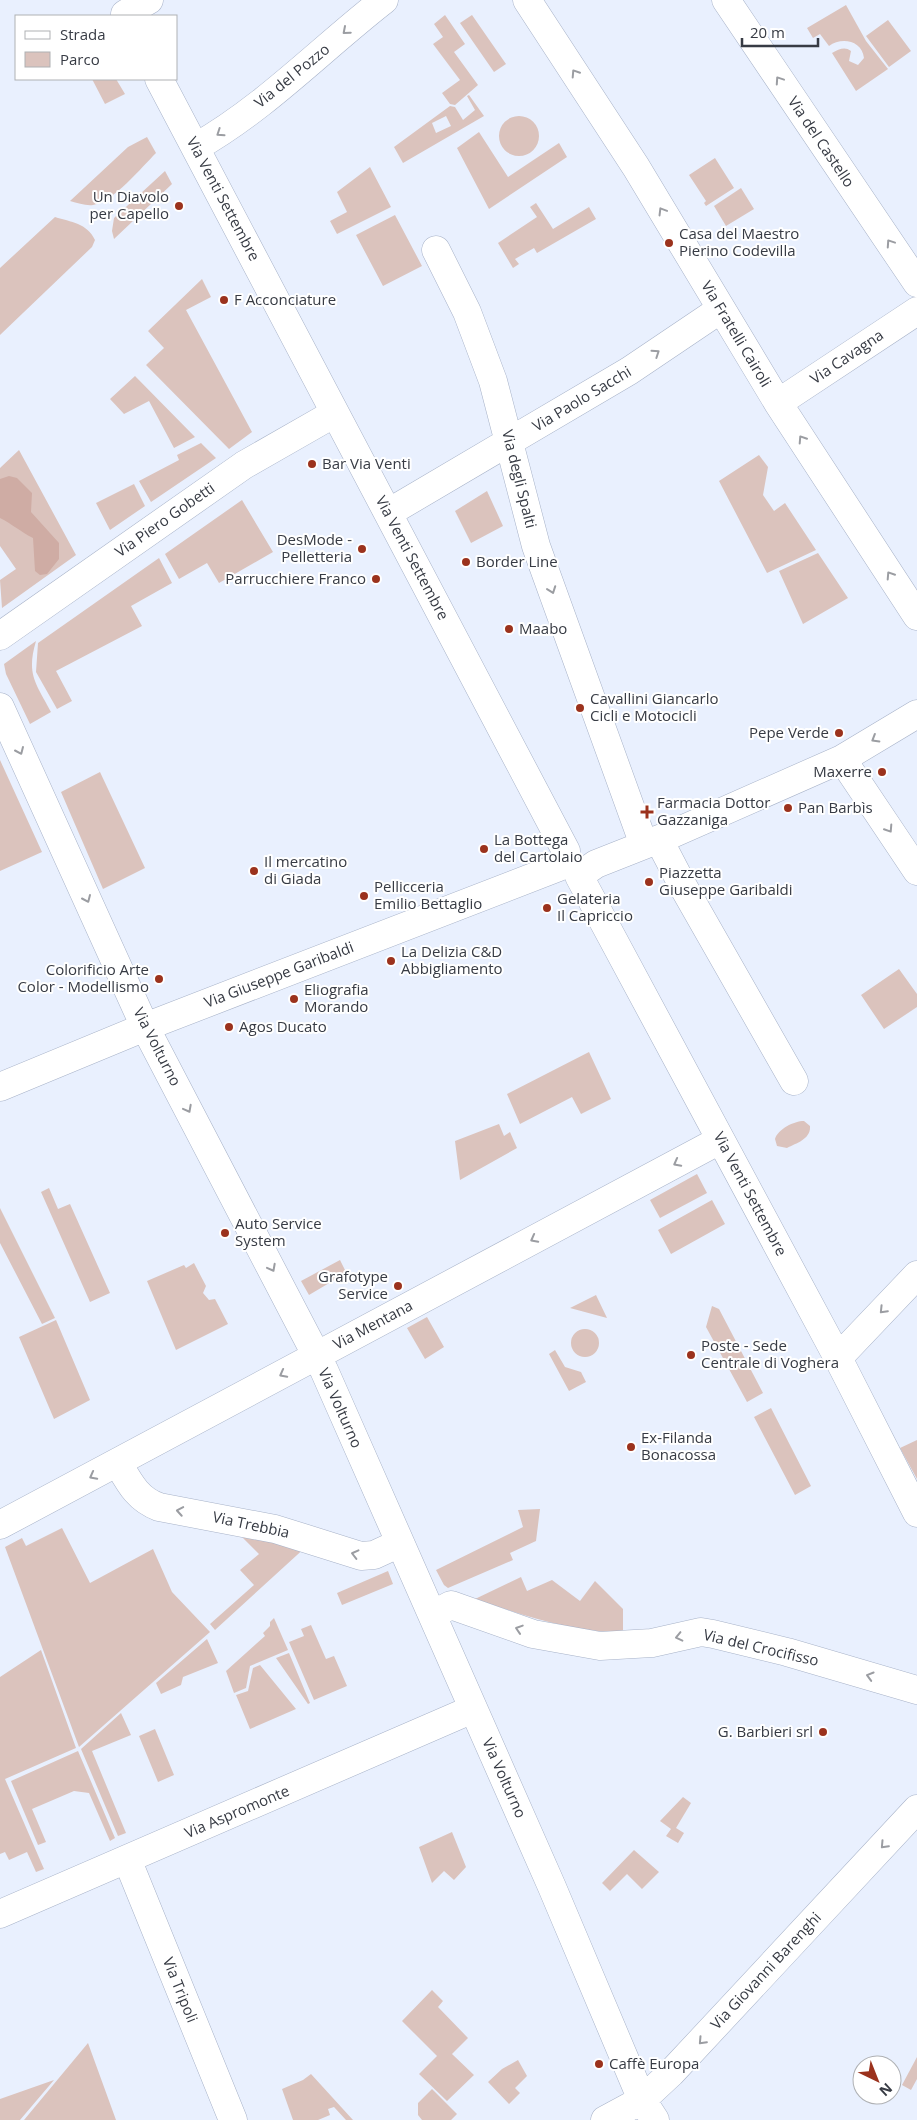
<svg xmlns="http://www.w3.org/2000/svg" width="917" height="2120" font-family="'Open Sans',sans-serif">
<rect width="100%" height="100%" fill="#e9f0fe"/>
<path fill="#dbc3bd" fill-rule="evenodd" d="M 846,5 L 866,41 L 888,69 L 856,91 L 832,53 C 839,49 845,46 851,51 L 849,61 L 858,65 L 864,58 C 862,40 841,37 829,46 L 820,34 L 813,38 L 807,28 Z
M 445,15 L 465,44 L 454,52 L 478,85 L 455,105 L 450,104 L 442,93 L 460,80 L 433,44 L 443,37 L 434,24 Z
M 472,15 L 506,64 L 494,72 L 460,23 Z
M 888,20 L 911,51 L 889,67 L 866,36 Z
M 92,79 L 116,79 L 125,94 L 105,104 Z
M 469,95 L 484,116 L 403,163 L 394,147 L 450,106 L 455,107 L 463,120 L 475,110 L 467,96 ZM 446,116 L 451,126 L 436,133 L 432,123 Z
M499 136a20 20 0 1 1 40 0a20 20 0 1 1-40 0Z
M 479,132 L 508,177 L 559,143 L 567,157 L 489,209 L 457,148 Z
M 147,137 L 156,153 C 142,167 113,202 93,205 C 86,206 78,203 70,201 L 128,147 Z
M 715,158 L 734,188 L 706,206 L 704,203 L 706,201 L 689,175 Z
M 370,167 L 391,207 L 337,234 L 330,221 L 347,212 L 337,192 Z
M 165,171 L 172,184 L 114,239 L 112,231 L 114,218 Z
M 741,188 L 754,209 L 726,226 L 714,206 Z
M 536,203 L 553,229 L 589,207 L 596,219 L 537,253 L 534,248 L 515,259 L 519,264 L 513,268 L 498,243 L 537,217 L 530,207 Z
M 395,215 L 422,266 L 383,286 L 356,235 Z
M 55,217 C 71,222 87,223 95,240 L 92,247 L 0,335 L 0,268 Z
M 202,279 L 211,297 L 186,310 L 252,432 L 229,449 L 146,365 L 164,348 L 148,331 Z
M 135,376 L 195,437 L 174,448 L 149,401 L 124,414 L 110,399 Z
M 201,443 L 216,458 L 151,502 L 139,481 L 179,460 L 177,455 Z
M 19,450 L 76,555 L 2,608 L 0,580 L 16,569 L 0,546 L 0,468 Z
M 759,455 L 768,467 L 763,495 L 774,511 L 785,503 L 816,550 L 767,573 L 719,481 Z
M 134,484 L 145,506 L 110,530 L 96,503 Z
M 487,491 L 503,526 L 471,543 L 455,511 Z
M 242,500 L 273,552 L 219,583 L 207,563 L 179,579 L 165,554 Z
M 818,553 L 848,598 L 803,624 L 779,571 Z
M 159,558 L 172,583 L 131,606 L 142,626 L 56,671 L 72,701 L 57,709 L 36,672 L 38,643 Z
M 36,641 C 26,675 36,683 51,712 L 30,724 L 6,674 L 4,664 Z
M 0,760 L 42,852 L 0,871 Z
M 100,772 L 145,868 L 103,889 L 61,792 Z
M 899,969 L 917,994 L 917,1007 L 884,1029 L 861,995 Z
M 589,1052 L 611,1099 L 581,1114 L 572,1097 L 520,1124 L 507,1094 Z
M 804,1121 L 810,1126 C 811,1139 797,1143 787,1148 L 777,1146 L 775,1139 C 778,1129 794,1121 804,1121 Z
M 499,1124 L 504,1136 L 510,1132 L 517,1148 L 460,1180 L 455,1141 Z
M 697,1174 L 707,1193 L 660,1218 L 650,1200 Z
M 49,1188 L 58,1209 L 70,1204 L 110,1293 L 90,1302 L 41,1192 Z
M 712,1200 L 725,1224 L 671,1254 L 658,1230 Z
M 0,1208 L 55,1318 L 42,1324 L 0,1243 Z
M 340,1260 L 348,1276 L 338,1282 L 336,1279 L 309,1295 L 301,1281 Z
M 194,1263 L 206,1286 L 203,1293 L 209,1300 L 215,1299 L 228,1324 L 176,1350 L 147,1281 L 184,1265 L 186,1268 Z
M 596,1295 L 607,1318 L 570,1308 Z
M 712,1306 L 719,1309 L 763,1393 L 747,1402 L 706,1327 Z
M 427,1317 L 444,1347 L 425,1359 L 407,1328 Z
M 56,1320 L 90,1400 L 54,1419 L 19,1337 Z
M571 1343a14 14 0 1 1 28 0a14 14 0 1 1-28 0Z
M 555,1350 L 565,1367 L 581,1372 L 586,1382 L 569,1391 L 549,1354 Z
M 771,1408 L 811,1486 L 795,1495 L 754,1417 Z
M 917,1440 L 917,1479 L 900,1448 Z
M 540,1509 L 536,1541 L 510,1553 L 513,1560 L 448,1588 L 444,1585 L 436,1570 L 523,1527 L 518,1510 Z
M 62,1528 L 90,1583 L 153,1549 L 172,1592 L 210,1632 L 79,1747 L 5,1547 L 22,1538 L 26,1546 Z
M 245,1531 L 308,1545 L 215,1630 L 210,1624 L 254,1585 L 240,1570 L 259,1554 L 242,1537 Z
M 388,1571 L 393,1584 L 342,1605 L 337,1593 Z
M 521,1577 L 527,1591 L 552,1580 L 580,1601 L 595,1581 L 623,1609 L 623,1633 C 569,1631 525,1616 475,1599 Z
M 274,1618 L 288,1650 L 250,1666 L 246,1688 L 234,1693 L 226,1671 L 265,1636 L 263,1633 L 270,1626 L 270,1622 Z
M 311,1625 L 326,1659 L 334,1656 L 347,1686 L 314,1700 L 289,1642 L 304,1636 L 301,1629 Z
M 207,1639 L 218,1663 L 183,1677 L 181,1685 L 161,1694 L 156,1683 Z
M 41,1650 L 76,1748 L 5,1779 L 44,1869 L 36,1872 L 27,1852 L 9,1860 L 5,1852 L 0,1854 L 0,1677 Z
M 289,1653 L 310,1703 L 308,1704 L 276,1658 Z
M 260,1665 L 296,1709 L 250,1729 L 236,1695 L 248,1691 L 253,1668 Z
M 121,1713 L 131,1735 L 92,1751 L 126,1833 L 118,1836 L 81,1749 Z
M 155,1729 L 174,1775 L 158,1782 L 139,1736 Z
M 78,1751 L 115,1838 L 110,1841 L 89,1793 L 74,1791 L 32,1809 L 46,1842 L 38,1845 L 11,1781 Z
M 683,1797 L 691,1803 L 676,1828 L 684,1833 L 678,1843 L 666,1836 L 671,1829 L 660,1821 Z
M 452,1832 L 466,1867 L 454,1880 L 444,1871 L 432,1883 L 419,1847 Z
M 634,1850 L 659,1872 L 642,1889 L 627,1874 L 610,1891 L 602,1883 Z
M 432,1990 L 443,2001 L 438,2007 L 468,2038 L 452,2054 L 474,2075 L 447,2101 L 419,2074 L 437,2056 L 402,2021 Z
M 88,2043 L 116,2120 L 24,2120 Z
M 917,2057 L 917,2079 L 911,2090 L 902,2085 Z
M 518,2060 L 527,2076 L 515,2088 L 520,2093 L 509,2104 L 488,2082 L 502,2069 Z
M 311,2074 L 353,2120 L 346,2120 L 334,2107 L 328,2109 L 330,2115 L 318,2120 L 293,2120 L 282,2089 L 303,2080 Z
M 54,2080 L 20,2120 L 0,2120 L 0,2099 Z
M 432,2089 L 457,2114 L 451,2120 L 422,2120 L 418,2115 L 418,2103 Z"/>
<path fill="#cfaca4" d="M 9,476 L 17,478 L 32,493 L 31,512 L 59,543 L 59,559 L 47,574 L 40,575 L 35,571 L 33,538 C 21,532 12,524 0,518 L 0,479 Z"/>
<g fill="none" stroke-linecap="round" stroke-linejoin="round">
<defs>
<path id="minor" d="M 527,0 L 636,167 L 778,403 L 917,616
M 726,0 L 917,283
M 125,14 L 149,0
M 159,79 L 566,851
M 196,147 C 265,108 321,49 384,0
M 436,250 L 467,312 L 493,381 L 536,546 L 644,845
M 778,403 L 917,311
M 388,513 L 629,371 L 721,309
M 0,636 L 244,465 L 335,413
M 0,707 L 145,1027 L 324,1370 L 552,1887 L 642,2100 L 655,2120
M 842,759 L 917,871
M 659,840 L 684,888 L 794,1081
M 583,873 L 596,864 L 672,834 L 842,759 L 917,714
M 579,876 L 838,1358 L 917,1513
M 0,1087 L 145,1027 L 559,867
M 838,1358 L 917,1275
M 118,1463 C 129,1482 137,1499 159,1507 L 275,1529 L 361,1556 L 374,1555 L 400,1543
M 0,1525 L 720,1140
M 432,1615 L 451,1605 L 533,1634 L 600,1646 L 652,1643 L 701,1632 L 713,1634 L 787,1652 L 917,1690
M 127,1859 L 233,2120
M 0,1914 L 473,1709
M 605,2120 L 642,2100 L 671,2073 L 917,1809"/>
</defs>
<use href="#minor" stroke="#a7b2c8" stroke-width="29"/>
<use href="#minor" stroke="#fff" stroke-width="28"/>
</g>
<defs><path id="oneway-chevron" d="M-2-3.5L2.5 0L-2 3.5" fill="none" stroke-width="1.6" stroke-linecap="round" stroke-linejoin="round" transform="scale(1.25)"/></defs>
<g stroke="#9b9da2">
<use href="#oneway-chevron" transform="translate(346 31) rotate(139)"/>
<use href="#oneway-chevron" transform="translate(575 73) rotate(-123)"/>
<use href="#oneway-chevron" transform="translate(779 80) rotate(-124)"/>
<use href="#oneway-chevron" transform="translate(220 133) rotate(146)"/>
<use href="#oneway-chevron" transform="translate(662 211) rotate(-121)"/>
<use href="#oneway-chevron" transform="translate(890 243) rotate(-124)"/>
<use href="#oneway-chevron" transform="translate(656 353) rotate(-34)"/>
<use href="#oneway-chevron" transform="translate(802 439) rotate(-123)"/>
<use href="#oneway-chevron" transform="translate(890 575) rotate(-123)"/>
<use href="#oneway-chevron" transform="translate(552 590) rotate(70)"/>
<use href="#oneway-chevron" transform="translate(875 739) rotate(149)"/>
<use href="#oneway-chevron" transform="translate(20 751) rotate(66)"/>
<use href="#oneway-chevron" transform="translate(889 829) rotate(57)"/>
<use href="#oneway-chevron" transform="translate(87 899) rotate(66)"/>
<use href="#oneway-chevron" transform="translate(188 1109) rotate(62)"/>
<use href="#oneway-chevron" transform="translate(677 1163) rotate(152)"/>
<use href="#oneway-chevron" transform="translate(534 1239) rotate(152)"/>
<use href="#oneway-chevron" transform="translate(272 1268) rotate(62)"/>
<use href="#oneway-chevron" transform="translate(883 1310) rotate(134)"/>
<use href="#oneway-chevron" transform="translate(283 1374) rotate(152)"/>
<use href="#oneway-chevron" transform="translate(93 1476) rotate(152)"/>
<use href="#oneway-chevron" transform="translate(180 1511) rotate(-170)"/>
<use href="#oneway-chevron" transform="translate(355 1554) rotate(-166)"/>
<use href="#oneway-chevron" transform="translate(519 1629) rotate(-162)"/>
<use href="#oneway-chevron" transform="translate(679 1637) rotate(167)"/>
<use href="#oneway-chevron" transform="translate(870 1676) rotate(-164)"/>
<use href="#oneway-chevron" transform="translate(884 1845) rotate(133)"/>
<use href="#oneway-chevron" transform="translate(702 2041) rotate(133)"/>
</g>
<g fill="#9b321d" stroke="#fff" stroke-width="2">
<circle cx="179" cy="206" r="5"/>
<circle cx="669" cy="243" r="5"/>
<circle cx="224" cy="300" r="5"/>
<circle cx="312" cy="464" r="5"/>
<circle cx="362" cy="549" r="5"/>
<circle cx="466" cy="562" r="5"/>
<circle cx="376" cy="579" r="5"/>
<circle cx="509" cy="629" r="5"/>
<circle cx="580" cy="708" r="5"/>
<circle cx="839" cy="733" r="5"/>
<circle cx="882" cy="772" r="5"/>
<circle cx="788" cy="808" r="5"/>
<path d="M644.5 804.5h5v5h5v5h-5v5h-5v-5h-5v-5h5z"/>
<circle cx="484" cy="849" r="5"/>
<circle cx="254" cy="871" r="5"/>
<circle cx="649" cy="882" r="5"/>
<circle cx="364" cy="896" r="5"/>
<circle cx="547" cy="908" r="5"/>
<circle cx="391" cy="961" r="5"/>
<circle cx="159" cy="979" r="5"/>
<circle cx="294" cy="999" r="5"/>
<circle cx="229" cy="1027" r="5"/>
<circle cx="225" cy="1233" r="5"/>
<circle cx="398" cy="1286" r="5"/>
<circle cx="691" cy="1355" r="5"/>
<circle cx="631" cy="1447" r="5"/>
<circle cx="823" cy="1732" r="5"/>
<circle cx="599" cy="2064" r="5"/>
</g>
<g text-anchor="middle" stroke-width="4" stroke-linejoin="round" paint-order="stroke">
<g font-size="15" fill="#373b44" stroke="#fff">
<text transform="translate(292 76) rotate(-39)" y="5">Via del Pozzo</text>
<text transform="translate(821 142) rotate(56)" y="5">Via del Castello</text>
<text transform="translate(223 199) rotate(62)" y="5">Via Venti Settembre</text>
<text transform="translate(736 334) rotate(59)" y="5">Via Fratelli Cairoli</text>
<text transform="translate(847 357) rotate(-34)" y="5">Via Cavagna</text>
<text transform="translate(582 399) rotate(-31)" y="5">Via Paolo Sacchi</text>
<text transform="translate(519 479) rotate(76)" y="5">Via degli Spalti</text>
<text transform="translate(165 520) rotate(-35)" y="5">Via Piero Gobetti</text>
<text transform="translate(412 558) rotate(62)" y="5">Via Venti Settembre</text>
<text transform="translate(279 975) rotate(-21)" y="5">Via Giuseppe Garibaldi</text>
<text transform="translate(157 1047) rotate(63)" y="5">Via Volturno</text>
<text transform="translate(750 1194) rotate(62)" y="5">Via Venti Settembre</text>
<text transform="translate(373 1325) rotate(-28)" y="5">Via Mentana</text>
<text transform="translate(340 1408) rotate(66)" y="5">Via Volturno</text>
<text transform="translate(251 1525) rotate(12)" y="5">Via Trebbia</text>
<text transform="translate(761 1648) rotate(13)" y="5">Via del Crocifisso</text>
<text transform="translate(504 1778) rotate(66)" y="5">Via Volturno</text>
<text transform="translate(237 1812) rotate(-23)" y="5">Via Aspromonte</text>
<text transform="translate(766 1971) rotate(-47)" y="5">Via Giovanni Barenghi</text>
<text transform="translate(180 1990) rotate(68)" y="5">Via Tripoli</text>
</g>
<g font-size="15" fill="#373b44" stroke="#fff" text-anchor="start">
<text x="169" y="202" text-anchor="end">Un Diavolo<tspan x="169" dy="17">per Capello</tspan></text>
<text x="679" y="239">Casa del Maestro<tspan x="679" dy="17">Pierino Codevilla</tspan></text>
<text x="234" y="305">F Acconciature</text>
<text x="322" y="469">Bar Via Venti</text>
<text x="352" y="545" text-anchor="end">DesMode -<tspan x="352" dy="17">Pelletteria</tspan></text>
<text x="476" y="567">Border Line</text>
<text x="366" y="584" text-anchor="end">Parrucchiere Franco</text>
<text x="519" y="634">Maabo</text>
<text x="590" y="704">Cavallini Giancarlo<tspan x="590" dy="17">Cicli e Motocicli</tspan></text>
<text x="829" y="738" text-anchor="end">Pepe Verde</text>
<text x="872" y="777" text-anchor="end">Maxerre</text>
<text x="657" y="808">Farmacia Dottor<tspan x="657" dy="17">Gazzaniga</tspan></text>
<text x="798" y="813">Pan Barbìs</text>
<text x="494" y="845">La Bottega<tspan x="494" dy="17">del Cartolaio</tspan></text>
<text x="264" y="867">Il mercatino<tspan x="264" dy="17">di Giada</tspan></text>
<text x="659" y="878">Piazzetta<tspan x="659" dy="17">Giuseppe Garibaldi</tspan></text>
<text x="374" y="892">Pellicceria<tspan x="374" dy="17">Emilio Bettaglio</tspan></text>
<text x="557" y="904">Gelateria<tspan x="557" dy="17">Il Capriccio</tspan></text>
<text x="401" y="957">La Delizia C&amp;D<tspan x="401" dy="17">Abbigliamento</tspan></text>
<text x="149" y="975" text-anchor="end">Colorificio Arte<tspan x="149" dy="17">Color - Modellismo</tspan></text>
<text x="304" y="995">Eliografia<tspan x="304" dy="17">Morando</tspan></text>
<text x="239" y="1032">Agos Ducato</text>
<text x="235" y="1229">Auto Service<tspan x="235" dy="17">System</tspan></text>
<text x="388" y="1282" text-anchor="end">Grafotype<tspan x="388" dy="17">Service</tspan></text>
<text x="701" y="1351">Poste - Sede<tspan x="701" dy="17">Centrale di Voghera</tspan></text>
<text x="641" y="1443">Ex-Filanda<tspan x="641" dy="17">Bonacossa</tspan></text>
<text x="813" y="1737" text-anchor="end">G. Barbieri srl</text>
<text x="609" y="2069">Caffè Europa</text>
</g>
</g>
<rect x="15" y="15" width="162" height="65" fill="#ffffff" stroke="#afb1b4"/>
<rect x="25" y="31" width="25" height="8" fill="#ffffff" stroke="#afb1b4"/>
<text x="60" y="40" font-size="15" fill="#373b44">Strada</text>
<rect x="25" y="52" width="25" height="15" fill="#dbc3bd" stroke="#afb1b4"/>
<text x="60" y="65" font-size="15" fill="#373b44">Parco</text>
<g transform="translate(877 2080) rotate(137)"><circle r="24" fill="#ffffff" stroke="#afb1b4"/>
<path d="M0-4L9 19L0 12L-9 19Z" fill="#9b321d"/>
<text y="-8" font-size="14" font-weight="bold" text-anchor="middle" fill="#373b44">N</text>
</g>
<path d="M742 38v8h76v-8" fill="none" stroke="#373b44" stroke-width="2.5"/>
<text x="750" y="38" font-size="15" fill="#373b44" stroke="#ffffff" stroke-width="4" paint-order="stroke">20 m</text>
</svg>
